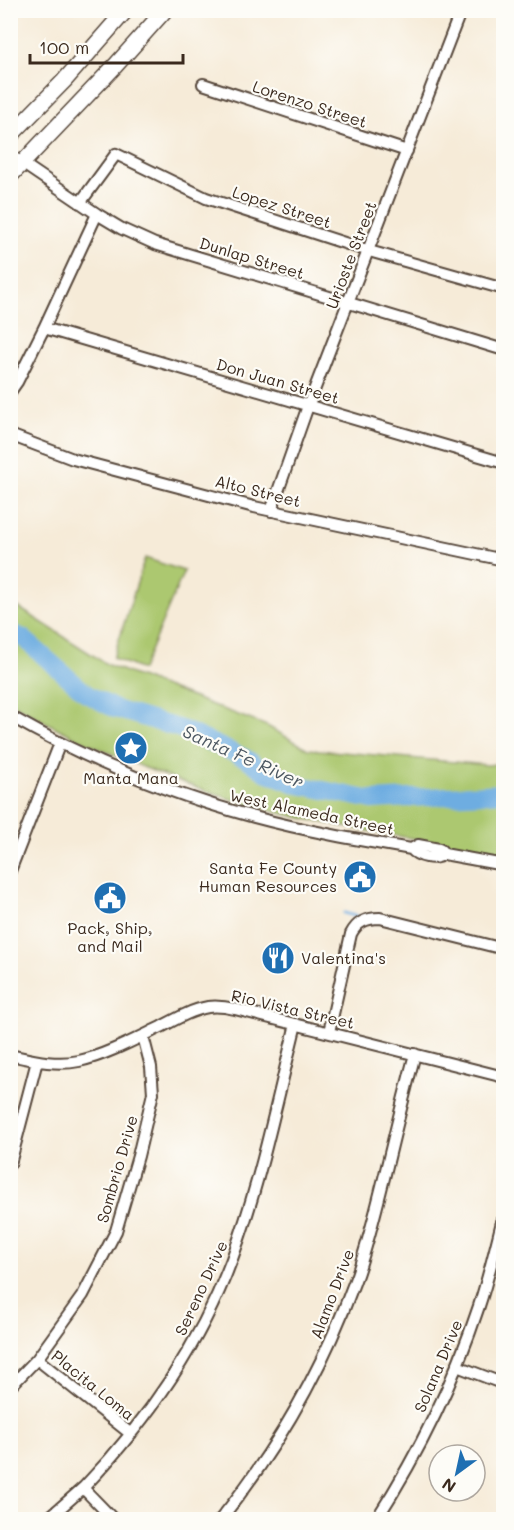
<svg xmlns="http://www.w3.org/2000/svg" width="514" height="1530" font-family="Mali,sans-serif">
<rect width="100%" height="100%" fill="#fdfcf7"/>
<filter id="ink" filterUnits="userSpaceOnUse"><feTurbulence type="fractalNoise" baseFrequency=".0167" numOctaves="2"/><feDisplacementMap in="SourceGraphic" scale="12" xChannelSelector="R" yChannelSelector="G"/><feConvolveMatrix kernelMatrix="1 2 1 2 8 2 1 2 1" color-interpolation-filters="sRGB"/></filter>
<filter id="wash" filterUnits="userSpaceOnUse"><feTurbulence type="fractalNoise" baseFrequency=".008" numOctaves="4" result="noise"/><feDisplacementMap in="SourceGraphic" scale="24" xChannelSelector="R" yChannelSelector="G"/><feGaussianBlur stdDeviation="1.35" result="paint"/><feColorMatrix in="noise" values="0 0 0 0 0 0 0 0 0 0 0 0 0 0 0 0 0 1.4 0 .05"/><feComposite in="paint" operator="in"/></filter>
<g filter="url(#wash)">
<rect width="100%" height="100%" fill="#f6ebd8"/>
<path fill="#acc86f" stroke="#747946" stroke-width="1.5" d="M 145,558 L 184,571 L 142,670 L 113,658 Z
M 10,602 L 108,665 L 267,726 L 308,749 L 488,765 L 503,763 L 503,852 C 430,841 356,831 284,814 C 241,804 199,789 158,773 C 107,753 57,731 11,702 Z"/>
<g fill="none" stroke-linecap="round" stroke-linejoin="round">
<path stroke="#6eade1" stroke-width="3" d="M 344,913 L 359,917"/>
<path stroke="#6eade1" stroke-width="18" d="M 10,632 L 23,638 L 87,694 L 115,709 L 184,730 L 247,759 L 265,772 L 299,785 L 372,800 L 504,793"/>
</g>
</g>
<g filter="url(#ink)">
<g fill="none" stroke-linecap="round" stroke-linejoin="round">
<defs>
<path id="minor" d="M 203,84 L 407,151
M 10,155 L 97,214 L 122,229 L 155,244 L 504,350
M 80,203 L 116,154 L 206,198 L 369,251 L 504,289
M 44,328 L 504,463
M 10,392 L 17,382 L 44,328 L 97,214
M 10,435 L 73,459 L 254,507 L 504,560
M 271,511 L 308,406 L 461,10
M 10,716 C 87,760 169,794 254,817 C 306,831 358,840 411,849 C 418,857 435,861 444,854
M 411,849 L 418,845 L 439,849 L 441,850 L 444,854 L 504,865
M 10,871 L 60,743
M 329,1032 L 351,934 C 357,922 366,918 380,918 L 504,949
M 10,1055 C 33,1060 56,1066 79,1061 C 104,1056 138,1038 161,1027 C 176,1019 191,1010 208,1007 C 217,1006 226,1007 235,1009 L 504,1077
M 10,1164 L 37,1061
M 37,1359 L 131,1434
M 457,1366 L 504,1384
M 10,1387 L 37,1359 L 83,1295 L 116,1231 L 138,1156 L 153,1093 L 151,1067 L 143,1036
M 83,1488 L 114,1520
M 46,1520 C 59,1509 72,1498 84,1487 C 152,1416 208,1333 239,1239 C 263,1169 278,1096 296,1024
M 220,1520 C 277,1449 323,1368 354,1283 C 367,1249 375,1213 384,1178 C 394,1137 404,1095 415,1054
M 376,1520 C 419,1453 454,1382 479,1306 C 489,1276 496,1245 504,1214"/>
<path id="highway" d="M 10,136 L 64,81 L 126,10
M 10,176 L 115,66 L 165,10"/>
</defs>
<use href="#minor" stroke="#57473a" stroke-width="14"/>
<use href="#highway" stroke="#57473a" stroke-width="18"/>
<use href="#minor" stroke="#fff" stroke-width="10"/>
<use href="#highway" stroke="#fff" stroke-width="15"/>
</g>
</g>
<defs>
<symbol id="sight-disc" viewBox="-11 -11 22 22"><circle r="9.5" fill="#1f6fb2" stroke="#fdfcf7"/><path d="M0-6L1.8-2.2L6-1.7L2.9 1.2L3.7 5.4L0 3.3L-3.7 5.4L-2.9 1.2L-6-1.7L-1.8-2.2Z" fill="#fff"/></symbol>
<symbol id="civic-disc" viewBox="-11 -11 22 22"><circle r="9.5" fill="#1f6fb2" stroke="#fdfcf7"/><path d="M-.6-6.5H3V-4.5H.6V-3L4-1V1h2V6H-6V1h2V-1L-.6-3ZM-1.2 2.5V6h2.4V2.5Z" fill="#fff"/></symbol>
<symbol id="restaurant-disc" viewBox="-11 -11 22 22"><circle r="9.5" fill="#1f6fb2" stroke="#fdfcf7"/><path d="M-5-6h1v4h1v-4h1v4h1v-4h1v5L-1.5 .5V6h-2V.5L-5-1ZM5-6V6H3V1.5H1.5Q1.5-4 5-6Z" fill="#fff"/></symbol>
</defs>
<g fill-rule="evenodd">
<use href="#sight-disc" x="112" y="729" width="38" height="38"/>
<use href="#civic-disc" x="341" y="858" width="38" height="38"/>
<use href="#civic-disc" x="91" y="879" width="38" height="38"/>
<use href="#restaurant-disc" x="259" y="939" width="38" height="38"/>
</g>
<g text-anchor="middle" stroke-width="4.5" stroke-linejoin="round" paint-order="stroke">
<g font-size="16" fill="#3b2a1e" stroke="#fdfcf7">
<text transform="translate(310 104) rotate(18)" y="6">Lorenzo Street</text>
<text transform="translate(282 207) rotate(18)" y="6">Lopez Street</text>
<text transform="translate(351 255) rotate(-69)" y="6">Urioste Street</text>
<text transform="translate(252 258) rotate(17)" y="6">Dunlap Street</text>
<text transform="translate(278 381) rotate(16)" y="6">Don Juan Street</text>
<text transform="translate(258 491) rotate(14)" y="6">Alto Street</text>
<text transform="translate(312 812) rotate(12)" y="6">West Alameda Street</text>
<text transform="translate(293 1009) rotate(13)" y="6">Rio Vista Street</text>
<text transform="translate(117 1169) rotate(-74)" y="6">Sombrio Drive</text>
<text transform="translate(201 1288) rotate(-65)" y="6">Sereno Drive</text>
<text transform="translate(332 1294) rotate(-69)" y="6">Alamo Drive</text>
<text transform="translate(438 1366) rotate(-67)" y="6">Solana Drive</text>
<text transform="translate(93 1385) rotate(39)" y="6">Placita Loma</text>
</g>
<g font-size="16" fill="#3b2a1e" stroke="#fdfcf7">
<text x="131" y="784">Manta Mana</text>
<text x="337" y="874" text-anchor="end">Santa Fe County<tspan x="337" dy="18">Human Resources</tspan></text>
<text x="110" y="934">Pack, Ship,<tspan x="110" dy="18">and Mail</tspan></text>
<text x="301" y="964" text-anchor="start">Valentina's</text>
</g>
<g font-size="18" font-style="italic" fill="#4d5862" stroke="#fdfcf7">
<text transform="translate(243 757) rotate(24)" y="6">Santa Fe River</text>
</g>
</g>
<rect width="514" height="1530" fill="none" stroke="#fdfcf7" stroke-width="36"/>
<g transform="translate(457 1473) rotate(213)"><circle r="28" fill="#fdfcf7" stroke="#afa8a0" stroke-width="1.5"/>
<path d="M0-4.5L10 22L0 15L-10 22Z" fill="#1f6fb2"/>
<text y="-9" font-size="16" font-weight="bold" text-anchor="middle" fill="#3b2a1e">N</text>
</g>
<path d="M30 54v9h153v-9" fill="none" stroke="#3b2a1e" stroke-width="3"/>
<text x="39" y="54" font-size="18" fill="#3b2a1e" stroke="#fdfcf7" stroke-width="4.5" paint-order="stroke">100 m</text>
</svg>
